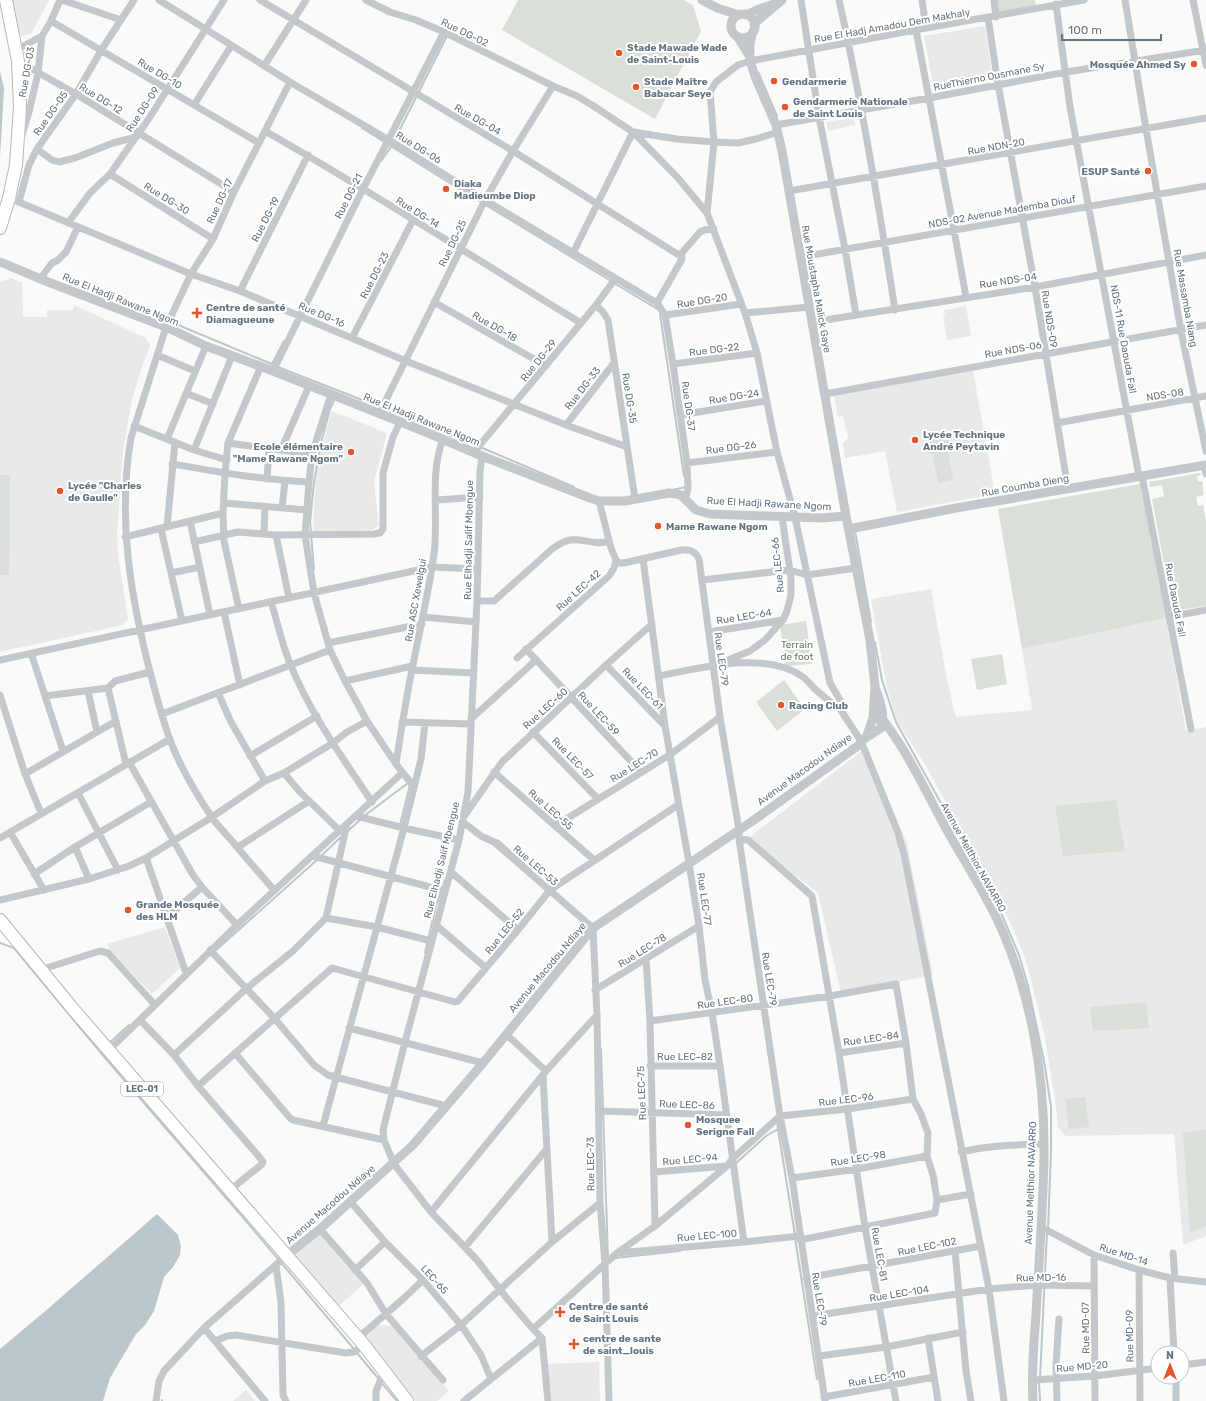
<svg xmlns="http://www.w3.org/2000/svg" width="1206" height="1401" font-family="Rubik,sans-serif">
<rect width="100%" height="100%" fill="#fafaf8"/>
<path fill="#e8e9e9" d="M 8,0 L 49,0 L 31,34 L 15,37 Z
M 985,26 L 993,80 L 934,90 L 924,36 Z
M 854,118 L 855,125 L 828,131 L 826,122 Z
M 11,278 L 22,283 L 23,317 L 47,317 L 47,310 L 73,310 L 74,305 L 146,338 L 150,346 L 144,361 L 132,399 L 123,452 L 117,534 L 118,555 L 128,619 L 123,625 L 0,652 L 0,282 Z
M 966,306 L 971,336 L 947,340 L 943,316 L 945,315 L 944,310 Z
M 973,370 L 995,494 L 897,512 L 885,451 L 845,458 L 843,443 L 848,438 L 843,416 L 838,417 L 834,396 Z
M 332,411 L 387,433 L 374,482 L 379,526 L 372,530 L 313,531 L 316,472 L 329,419 Z
M 931,589 L 947,680 L 956,717 L 1032,710 L 1022,649 L 1166,618 L 1186,731 L 1206,727 L 1206,1236 L 1183,1245 L 1174,1134 L 1065,1136 L 1058,1127 L 1055,1100 L 1044,1033 L 1027,964 L 1020,945 L 1007,916 L 926,766 L 898,723 L 887,688 L 871,599 Z
M 863,750 L 896,818 L 907,843 L 933,975 L 841,993 L 818,893 L 748,840 L 756,832 Z
M 165,927 L 180,968 L 152,994 L 111,952 L 107,944 Z
M 320,1229 L 366,1282 L 334,1310 L 287,1257 Z
M 377,1325 L 393,1326 L 449,1391 L 437,1401 L 415,1401 L 362,1338 Z
M 599,1362 L 600,1401 L 552,1401 L 547,1364 Z
M 246,1390 L 255,1401 L 233,1401 Z"/>
<path fill="#dadfd7" d="M 518,0 L 683,0 L 693,5 L 701,31 L 655,119 L 502,30 Z
M 997,0 L 1035,0 L 1036,7 L 999,15 Z
M 948,437 L 951,451 L 948,452 L 953,480 L 938,483 L 933,455 L 945,452 L 929,455 L 927,440 Z
M 1200,473 L 1201,475 L 1197,476 L 1198,481 L 1202,481 L 1204,495 L 1196,497 L 1198,506 L 1203,505 L 1206,521 L 1206,606 L 1180,610 L 1179,606 L 1172,607 L 1152,499 L 1164,496 L 1162,485 L 1150,487 L 1149,482 Z
M 0,475 L 10,475 L 9,575 L 0,575 Z
M 1140,484 L 1166,618 L 1022,649 L 998,509 Z
M 806,621 L 812,664 L 786,666 L 780,625 Z
M 1002,654 L 1007,684 L 977,690 L 971,659 Z
M 784,680 L 805,709 L 777,731 L 756,702 Z
M 1116,800 L 1125,851 L 1063,856 L 1055,806 Z
M 1146,1002 L 1149,1028 L 1093,1031 L 1090,1007 Z
M 1085,1097 L 1089,1127 L 1069,1129 L 1065,1099 Z
M 1206,1129 L 1206,1226 L 1190,1232 L 1183,1133 Z"/>
<path fill="#bbc7cb" d="M 0,72 L 4,88 L 0,157 Z
M 157,1214 L 178,1235 L 181,1246 L 180,1255 L 173,1267 L 164,1277 L 154,1311 L 145,1325 L 136,1334 L 110,1378 L 103,1401 L 0,1401 L 0,1349 L 43,1313 Z"/>
<g fill="none" stroke-linecap="round" stroke-linejoin="round">
<path stroke="#bbc7cb" stroke-width="2" d="M 758,72 L 777,116
M 362,128 L 448,182 L 611,281
M 394,141 L 447,36
M 381,161 L 391,147
M 614,283 L 659,310
M 100,292 L 167,320
M 660,314 L 684,476
M 171,322 L 274,365
M 272,364 L 284,341
M 278,367 L 380,407
M 384,409 L 476,446
M 480,447 L 574,487
M 672,490 L 686,487 L 686,486
M 855,531 L 871,622
M 314,569 L 310,522 L 314,482 L 322,439 L 330,409 L 335,398
M 875,642 L 882,680 L 896,722 L 999,908 L 1019,955 L 1028,986 L 1044,1061 L 1051,1107 L 1051,1152 L 1048,1228
M 364,816 L 408,783
M 400,825 L 410,785
M 348,831 L 361,819
M 497,840 L 501,843 L 531,870
M 321,856 L 341,837
M 0,943 L 14,948 L 106,1059 L 246,1221 L 354,1349
M 214,952 L 318,859
M 425,953 L 436,906 L 445,880
M 108,1044 L 129,1025
M 601,1049 L 608,1258
M 777,1120 L 778,1129
M 735,1164 L 766,1136 L 778,1129 L 795,1235
M 795,1238 L 817,1379
M 615,1258 L 680,1251
M 357,1353 L 378,1378
M 1040,1378 L 1047,1232
M 381,1382 L 397,1401
M 1039,1382 L 1040,1401
M 162,1400 L 162,1401"/>
<defs>
<path id="trunk" d="M 0,228 L 9,198 L 16,165 L 20,106 L 18,61 L 6,0
M 0,920 L 73,1009 L 364,1345 L 407,1401"/>
</defs>
<use href="#trunk" stroke="#b4b9bd" stroke-width="14"/>
<path stroke="#c3c8cc" stroke-width="7" d="M 62,0 L 121,20
M 159,0 L 290,82 L 389,140 L 485,200 L 657,303 L 665,315 L 673,364 L 687,463 L 688,489 L 685,500
M 260,0 L 513,151 L 682,257 L 682,259 L 657,303
M 366,0 L 390,12 L 416,20 L 444,32 L 553,86 L 577,96 L 592,105 L 633,132 L 678,178 L 707,213 L 745,313 L 757,353 L 777,452 L 795,517 L 830,683 L 840,700 L 840,709 L 861,741 L 897,830 L 904,854 L 989,1289 L 1004,1401
M 801,0 L 819,117 L 845,249 L 856,315
M 839,0 C 862,102 879,206 895,310
M 922,0 L 926,28
M 994,0 L 996,17
M 1125,0 L 1146,129 L 1181,331 L 1206,451
M 1193,0 L 1206,65
M 1056,4 L 1070,107 L 1139,476
M 988,18 L 998,84 L 1035,287 L 1068,489
M 51,21 L 259,143
M 916,30 L 954,230 L 966,297
M 16,50 L 42,36
M 18,61 L 76,94 L 234,192
M 264,66 L 306,0
M 194,105 L 231,46
M 776,125 L 929,98 L 1066,72 L 1206,50
M 265,131 C 372,192 476,259 581,323
M 22,135 L 29,112 L 38,73 L 42,36 L 51,21 L 60,0
M 37,149 L 52,160 L 59,162 L 75,158 L 113,143 L 136,137
M 110,174 L 213,239
M 789,191 L 1206,118
M 9,198 L 191,274 L 240,291 L 406,361 L 566,425 L 627,447
M 19,202 L 29,165 L 37,149 L 76,94 L 102,49 L 134,0
M 707,213 L 714,142 L 710,92 L 716,82 L 738,65 L 750,61 L 926,28 L 1084,0
M 68,223 L 90,193 L 110,174 L 148,120 L 224,0
M 573,253 L 633,132 L 677,139 L 714,142 L 738,143 L 756,139 L 778,132
M 680,255 L 700,232 L 704,230 L 714,229
M 801,257 L 1206,186
M 40,279 L 52,263 L 58,260 L 66,252 L 78,227
M 240,291 L 308,155
M 434,302 L 546,366
M 596,305 L 603,312 L 608,320 L 635,499
M 745,313 L 809,307
M 665,315 L 741,304
M 812,322 L 1035,287 L 1206,255
M 352,338 L 413,220
M 157,355 L 195,371
M 673,364 L 757,353
M 273,371 L 363,189 L 444,32
M 186,393 L 213,404
M 331,394 L 312,454 L 309,482 L 305,535 L 314,593 L 330,650 L 345,681 L 367,721 L 396,764 L 414,787
M 825,394 L 1206,325
M 379,414 L 485,200 L 513,151 L 553,86
M 680,415 L 766,401
M 1057,423 L 1206,396
M 566,425 L 614,363
M 134,426 L 194,450 L 227,460
M 167,439 L 206,346
M 228,443 L 312,454
M 194,450 L 232,356
M 281,450 L 309,386
M 474,452 L 596,305 L 615,279
M 482,456 L 480,472 L 477,601 L 468,792 L 459,840 L 405,1042 L 383,1130 L 384,1140 L 394,1164 L 431,1212 L 477,1260 L 505,1296 L 533,1329 L 542,1338 L 548,1401
M 687,463 L 777,452
M 172,464 C 218,472 263,480 309,482
M 1204,465 L 1206,474
M 1142,476 L 1191,729
M 267,479 L 269,449
M 436,500 L 480,497
M 599,501 L 611,548 L 616,560
M 224,503 L 307,510
M 282,508 L 285,481
M 190,521 L 210,615
M 167,527 L 175,442
M 161,529 L 182,621
M 264,534 L 265,507
M 276,535 L 289,598
M 125,537 L 223,513
M 194,542 L 238,532 L 276,535 L 374,534 L 380,533 L 383,529 L 383,473 L 393,437 L 400,422
M 643,559 L 665,726 L 689,863 L 699,926 L 705,980 L 712,1013 L 720,1066 L 744,1242
M 616,560 L 619,563 L 624,563 L 681,550 C 690,549 695,551 699,559 L 720,717 L 739,830 L 739,839 L 780,1116 L 792,1178 L 825,1401
M 171,573 L 200,567
M 702,580 L 789,570 L 807,575 L 856,568
M 477,601 L 494,601 L 552,549 C 558,545 563,541 570,540 C 583,538 595,546 609,541
M 271,602 C 278,623 282,646 291,666 C 311,715 343,758 372,802
M 239,609 L 224,541 L 223,513 L 225,473 L 228,443 L 261,366
M 224,612 L 240,685
M 423,617 L 476,622
M 1169,617 L 1206,610
M 709,632 L 783,620
M 328,643 L 422,624
M 526,649 L 641,772
M 31,653 L 63,751
M 517,658 L 609,576 L 614,568 L 616,560
M 0,660 L 432,567 L 478,569
M 721,663 L 750,651 L 765,640 L 783,620 L 787,611 L 791,595 L 791,578 L 782,517
M 606,665 L 665,726
M 412,670 L 473,673
M 659,676 C 700,668 767,650 803,677 C 807,680 810,684 814,688 C 822,696 831,702 840,709
M 345,681 L 412,666
M 108,688 L 126,764
M 88,691 L 97,732
M 218,693 L 231,722 L 265,781
M 0,695 L 25,774 L 41,813
M 45,696 L 108,688 L 115,681 L 150,672
M 162,714 L 330,650
M 471,719 L 536,660
M 402,722 L 471,724
M 533,732 L 598,799
M 250,756 L 317,716
M 129,762 L 193,875 L 202,887 L 237,925
M 396,764 C 401,731 406,698 413,665 C 420,628 429,591 434,554 C 439,516 429,475 443,439
M 494,772 L 594,860
M 284,773 L 300,792 L 340,831
M 25,774 L 116,721
M 78,793 L 118,870
M 465,815 L 502,762 L 606,665 L 652,624
M 356,816 L 404,828 L 459,840
M 463,822 L 481,836 L 494,842 L 593,928 L 597,1015 L 600,1203 L 605,1263 L 609,1401
M 555,826 L 671,754 L 720,717
M 10,832 L 44,890
M 0,838 L 170,739
M 739,839 L 748,840 L 812,896 L 839,1053 L 865,1227 L 896,1401
M 75,847 L 89,879
M 238,847 L 309,801
M 313,856 L 445,891
M 146,858 L 186,973
M 451,872 L 518,930
M 34,874 L 75,847 L 151,802
M 274,890 C 260,874 246,858 232,841 C 225,833 217,825 211,816 C 197,795 184,773 174,750 C 162,721 155,690 147,660 C 129,587 118,512 131,438 L 166,327 L 191,274 L 213,239 L 234,192 L 290,82
M 0,900 L 89,879 L 129,866 L 146,858 L 212,817 L 265,781 L 284,773 L 333,743 L 347,732 L 367,721
M 167,917 L 202,887
M 326,918 L 377,927 L 431,941
M 436,925 L 486,968
M 210,950 L 275,1019 L 314,1065 L 328,1075 L 446,1106
M 646,959 L 650,1021 L 655,1226
M 40,970 L 100,951 L 108,953 L 155,1005
M 595,990 L 699,926
M 140,1020 L 174,1055 L 198,1086 L 261,1159 L 263,1162 L 261,1165 L 230,1190
M 650,1021 L 830,996 L 896,984 L 906,1043 L 913,1099 L 921,1114 L 928,1133 L 927,1156 L 933,1175 L 937,1200 L 935,1213 L 800,1240
M 349,1028 L 483,1063
M 506,1034 L 546,1071
M 109,1050 L 237,925 L 402,773
M 235,1053 L 290,1118 L 293,1120 L 384,1140
M 839,1053 L 906,1043
M 174,1055 L 247,988 L 293,951 L 326,918 L 347,824
M 650,1066 L 720,1066
M 543,1076 L 552,1242
M 198,1086 L 332,968 L 455,1002 L 458,1001 L 518,930 L 550,890 L 678,805
M 599,1111 L 727,1115
M 323,1126 L 404,828 L 421,759 L 425,723
M 961,1152 C 989,1145 1016,1145 1044,1144
M 654,1172 L 726,1166
M 792,1178 L 857,1169 L 927,1156
M 937,1200 L 971,1194
M 350,1201 L 385,1242 L 423,1280 L 461,1325 L 481,1355 L 491,1379
M 431,1212 L 546,1071 L 597,1015
M 1041,1227 L 1094,1255 L 1139,1270 L 1170,1278 L 1206,1282
M 320,1229 L 367,1283 L 386,1314 L 443,1380
M 465,1247 L 546,1150
M 955,1251 L 966,1371 L 971,1401
M 617,1253 L 744,1242 L 800,1236
M 1173,1253 L 1175,1278
M 1094,1255 L 1095,1401
M 276,1266 L 281,1302 L 283,1395 L 286,1401
M 355,1270 L 385,1242
M 1139,1270 L 1140,1401
M 806,1278 L 981,1246
M 1170,1278 L 1174,1353
M 812,1316 L 989,1289 L 1037,1285 L 1094,1286
M 204,1328 L 265,1401
M 533,1329 L 617,1253 L 655,1226 L 727,1166 L 732,1159 L 780,1116 L 847,1109 L 913,1099
M 358,1338 L 403,1299 L 423,1280
M 928,1338 L 938,1401
M 215,1341 L 227,1336 L 236,1335 L 346,1353 L 354,1352 L 364,1345
M 421,1356 L 461,1325 L 552,1242 L 600,1203
M 819,1356 L 886,1347 L 963,1332
M 1182,1365 L 1206,1362
M 1176,1377 L 1176,1401
M 1032,1380 L 1095,1376 L 1158,1368
M 824,1397 L 934,1377
M 156,1401 L 159,1381 L 164,1371 L 204,1328 L 286,1256
M 376,1401 L 376,1391 L 384,1371
M 464,1401 L 542,1338
M 1057,1401 L 1056,1365 L 1059,1319"/>
<path stroke="#c3c8cc" stroke-width="9" d="M 702,0 L 717,8 L 739,15
M731 26a12 12 0 1 1 24 0a12 12 0 1 1-24 0Z
M 746,15 L 759,9 L 777,3
M 754,24 L 782,0
M 753,31 L 750,44 L 750,61 L 756,79 L 776,125 L 782,151 L 846,516 L 870,640 L 875,687 L 873,718 L 866,738
M 737,36 L 750,57
M 0,262 L 48,282 L 166,327 L 206,346 L 273,371 L 428,433 L 482,456 L 590,498 L 599,501 L 625,501 L 669,493 L 676,494 L 681,495 L 696,510 L 710,514 L 822,518 L 846,516
M 849,529 L 956,508 L 1206,465
M 873,718 L 883,720 C 907,751 924,788 943,823 C 960,854 980,885 996,917 C 1031,990 1045,1075 1044,1156 C 1043,1209 1039,1262 1036,1314 C 1034,1343 1031,1372 1033,1401
M 286,1256 L 320,1229 L 413,1145 L 483,1063 L 593,928 L 751,822 L 859,745 L 861,741 L 881,728 C 885,713 880,701 875,687"/>
<use href="#trunk" stroke="#fff" stroke-width="12"/>
</g>
<g fill="#e4572e" stroke="#fff" stroke-width="1.5">
<circle cx="619" cy="53" r="4"/>
<circle cx="1194" cy="64" r="4"/>
<circle cx="774" cy="81" r="4"/>
<circle cx="636" cy="87" r="4"/>
<circle cx="785" cy="107" r="4"/>
<circle cx="1148" cy="171" r="4"/>
<circle cx="446" cy="189" r="4"/>
<path d="M195 307h4v4h4v4h-4v4h-4v-4h-4v-4h4z"/>
<circle cx="915" cy="440" r="4"/>
<circle cx="351" cy="452" r="4"/>
<circle cx="60" cy="491" r="4"/>
<circle cx="658" cy="526" r="4"/>
<circle cx="781" cy="705" r="4"/>
<circle cx="128" cy="910" r="4"/>
<circle cx="688" cy="1125" r="4"/>
<path d="M558 1306h4v4h4v4h-4v4h-4v-4h-4v-4h4z"/>
<path d="M572 1338h4v4h4v4h-4v4h-4v-4h-4v-4h4z"/>
</g>
<g text-anchor="middle" stroke-width="4" stroke-linejoin="round" paint-order="stroke">
<rect fill="#fff" stroke="#939fa8" stroke-width="1" x="121" y="1082" width="42" height="14" rx="3"/>
<g font-size="9" font-weight="bold" fill="#657683">
<text x="142" y="1092">LEC-01</text>
</g>
<g font-size="10" fill="#657683" stroke="#fff">
<text transform="translate(892 25) rotate(-10)" y="4">Rue El Hadj Amadou Dem Makhaly</text>
<text transform="translate(465 32) rotate(26)" y="4">Rue DG-02</text>
<text transform="translate(26 72) rotate(-80)" y="4">Rue DG-03</text>
<text transform="translate(160 73) rotate(31)" y="4">Rue DG-10</text>
<text transform="translate(989 76) rotate(-11)" y="4">RueThierno Ousmane Sy</text>
<text transform="translate(101 98) rotate(32)" y="4">Rue DG-12</text>
<text transform="translate(142 109) rotate(-57)" y="4">Rue DG-09</text>
<text transform="translate(50 113) rotate(-55)" y="4">Rue DG-05</text>
<text transform="translate(478 119) rotate(30)" y="4">Rue DG-04</text>
<text transform="translate(996 146) rotate(-10)" y="4">Rue NDN-20</text>
<text transform="translate(419 147) rotate(32)" y="4">Rue DG-06</text>
<text transform="translate(348 196) rotate(-63)" y="4">Rue DG-21</text>
<text transform="translate(167 198) rotate(32)" y="4">Rue DG-30</text>
<text transform="translate(219 201) rotate(-65)" y="4">Rue DG-17</text>
<text transform="translate(1002 211) rotate(-10)" y="4">NDS-02 Avenue Mademba Diouf</text>
<text transform="translate(418 212) rotate(32)" y="4">Rue DG-14</text>
<text transform="translate(265 219) rotate(-63)" y="4">Rue DG-19</text>
<text transform="translate(452 243) rotate(-64)" y="4">Rue DG-25</text>
<text transform="translate(374 275) rotate(-63)" y="4">Rue DG-23</text>
<text transform="translate(1008 280) rotate(-9)" y="4">Rue NDS-04</text>
<text transform="translate(817 289) rotate(80)" y="4">Rue Moustapha Malick Gaye</text>
<text transform="translate(1186 298) rotate(80)" y="4">Rue Massamba Niang</text>
<text transform="translate(121 299) rotate(22)" y="4">Rue El Hadji Rawane Ngom</text>
<text transform="translate(702 300) rotate(-9)" y="4">Rue DG-20</text>
<text transform="translate(322 314) rotate(23)" y="4">Rue DG-16</text>
<text transform="translate(1050 319) rotate(81)" y="4">Rue NDS-09</text>
<text transform="translate(495 326) rotate(30)" y="4">Rue DG-18</text>
<text transform="translate(1124 339) rotate(80)" y="4">NDS-11 Rue Daouda Fall</text>
<text transform="translate(714 349) rotate(-7)" y="4">Rue DG-22</text>
<text transform="translate(1013 349) rotate(-10)" y="4">Rue NDS-06</text>
<text transform="translate(538 360) rotate(-51)" y="4">Rue DG-29</text>
<text transform="translate(582 388) rotate(-52)" y="4">Rue DG-33</text>
<text transform="translate(1165 394) rotate(-9)" y="4">NDS-08</text>
<text transform="translate(734 396) rotate(-9)" y="4">Rue DG-24</text>
<text transform="translate(630 398) rotate(81)" y="4">Rue DG-35</text>
<text transform="translate(689 406) rotate(82)" y="4">Rue DG-37</text>
<text transform="translate(422 419) rotate(22)" y="4">Rue El Hadji Rawane Ngom</text>
<text transform="translate(731 447) rotate(-7)" y="4">Rue DG-26</text>
<text transform="translate(1025 485) rotate(-10)" y="4">Rue Coumba Dieng</text>
<text transform="translate(769 503) rotate(3)" y="4">Rue El Hadji Rawane Ngom</text>
<text transform="translate(468 540) rotate(-89)" y="4">Rue Elhadji Salif Mbengue</text>
<text transform="translate(777 565) rotate(-96)" y="4">Rue LEC-66</text>
<text transform="translate(578 590) rotate(-42)" y="4">Rue LEC-42</text>
<text transform="translate(415 600) rotate(-80)" y="4">Rue ASC Xewelgui</text>
<text transform="translate(1176 600) rotate(79)" y="4">Rue Daouda Fall</text>
<text transform="translate(744 616) rotate(-9)" y="4">Rue LEC-64</text>
<text transform="translate(722 659) rotate(82)" y="4">Rue LEC-79</text>
<text transform="translate(643 688) rotate(46)" y="4">Rue LEC-61</text>
<text transform="translate(545 708) rotate(-42)" y="4">Rue LEC-60</text>
<text transform="translate(599 713) rotate(47)" y="4">Rue LEC-59</text>
<text transform="translate(573 758) rotate(46)" y="4">Rue LEC-57</text>
<text transform="translate(634 765) rotate(-32)" y="4">Rue LEC-70</text>
<text transform="translate(804 769) rotate(-36)" y="4">Avenue Macodou Ndiaye</text>
<text transform="translate(551 809) rotate(41)" y="4">Rue LEC-55</text>
<text transform="translate(974 857) rotate(61)" y="4">Avenue Melthior NAVARRO</text>
<text transform="translate(441 860) rotate(-76)" y="4">Rue Elhadji Salif Mbengue</text>
<text transform="translate(536 865) rotate(41)" y="4">Rue LEC-53</text>
<text transform="translate(705 899) rotate(82)" y="4">Rue LEC-77</text>
<text transform="translate(504 931) rotate(-51)" y="4">Rue LEC-52</text>
<text transform="translate(642 950) rotate(-32)" y="4">Rue LEC-78</text>
<text transform="translate(547 967) rotate(-50)" y="4">Avenue Macodou Ndiaye</text>
<text transform="translate(770 979) rotate(81)" y="4">Rue LEC-79</text>
<text transform="translate(725 1001) rotate(-8)" y="4">Rue LEC-80</text>
<text transform="translate(871 1038) rotate(-8)" y="4">Rue LEC-84</text>
<text x="685" y="1060">Rue LEC-82</text>
<text transform="translate(641 1093) rotate(-92)" y="4">Rue LEC-75</text>
<text transform="translate(846 1099) rotate(-7)" y="4">Rue LEC-96</text>
<text transform="translate(687 1104) rotate(2)" y="4">Rue LEC-86</text>
<text transform="translate(858 1158) rotate(-9)" y="4">Rue LEC-98</text>
<text transform="translate(690 1159) rotate(-5)" y="4">Rue LEC-94</text>
<text transform="translate(590 1164) rotate(-91)" y="4">Rue LEC-73</text>
<text transform="translate(1030 1183) rotate(-88)" y="4">Avenue Melthior NAVARRO</text>
<text transform="translate(330 1204) rotate(-41)" y="4">Avenue Macodou Ndiaye</text>
<text transform="translate(707 1235) rotate(-5)" y="4">Rue LEC-100</text>
<text transform="translate(927 1246) rotate(-11)" y="4">Rue LEC-102</text>
<text transform="translate(880 1254) rotate(80)" y="4">Rue LEC-81</text>
<text transform="translate(1124 1254) rotate(18)" y="4">Rue MD-14</text>
<text transform="translate(1041 1277) rotate(-1)" y="4">Rue MD-16</text>
<text transform="translate(435 1279) rotate(48)" y="4">LEC-65</text>
<text transform="translate(899 1293) rotate(-9)" y="4">Rue LEC-104</text>
<text transform="translate(820 1299) rotate(81)" y="4">Rue LEC-79</text>
<text transform="translate(1085 1328) rotate(-91)" y="4">Rue MD-07</text>
<text transform="translate(1129 1336) rotate(-91)" y="4">Rue MD-09</text>
<text transform="translate(1082 1366) rotate(-5)" y="4">Rue MD-20</text>
<text transform="translate(877 1378) rotate(-10)" y="4">Rue LEC-110</text>
</g>
<g font-size="10" font-weight="bold" fill="#657683" stroke="#fff" text-anchor="start">
<text x="627" y="51">Stade Mawade Wade<tspan x="627" dy="12">de Saint-Louis</tspan></text>
<text x="1186" y="68" text-anchor="end">Mosquée Ahmed Sy</text>
<text x="644" y="85">Stade Maître<tspan x="644" dy="12">Babacar Seye</tspan></text>
<text x="782" y="85">Gendarmerie</text>
<text x="793" y="105">Gendarmerie Nationale<tspan x="793" dy="12">de Saint Louis</tspan></text>
<text x="1140" y="175" text-anchor="end">ESUP Santé</text>
<text x="454" y="187">Diaka<tspan x="454" dy="12">Madieumbe Diop</tspan></text>
<text x="206" y="311">Centre de santé<tspan x="206" dy="12">Diamagueune</tspan></text>
<text x="923" y="438">Lycée Technique<tspan x="923" dy="12">André Peytavin</tspan></text>
<text x="343" y="450" text-anchor="end">Ecole élémentaire<tspan x="343" dy="12">"Mame Rawane Ngom"</tspan></text>
<text x="68" y="489">Lycée "Charles<tspan x="68" dy="12">de Gaulle"</tspan></text>
<text x="666" y="530">Mame Rawane Ngom</text>
<text x="789" y="709">Racing Club</text>
<text x="136" y="908">Grande Mosquée<tspan x="136" dy="12">des HLM</tspan></text>
<text x="696" y="1123">Mosquee<tspan x="696" dy="12">Serigne Fall</tspan></text>
<text x="569" y="1310">Centre de santé<tspan x="569" dy="12">de Saint Louis</tspan></text>
<text x="583" y="1342">centre de sante<tspan x="583" dy="12">de saint_louis</tspan></text>
</g>
<g font-size="10" fill="#687a64" stroke="#fff">
<text x="797" y="648">Terrain<tspan x="797" dy="12">de foot</tspan></text>
</g>
</g>
<g transform="translate(1170 1365)"><circle r="19" fill="#ffffff" stroke="#c1c8cd"/>
<path d="M0-3L7 15L0 10L-7 15Z" fill="#e4572e"/>
<text y="-6" font-size="11" font-weight="bold" text-anchor="middle" fill="#657683">N</text>
</g>
<path d="M1062 34v6h99v-6" fill="none" stroke="#657683" stroke-width="2"/>
<text x="1068" y="34" font-size="12" fill="#657683" stroke="#ffffff" stroke-width="3" paint-order="stroke">100 m</text>
</svg>
